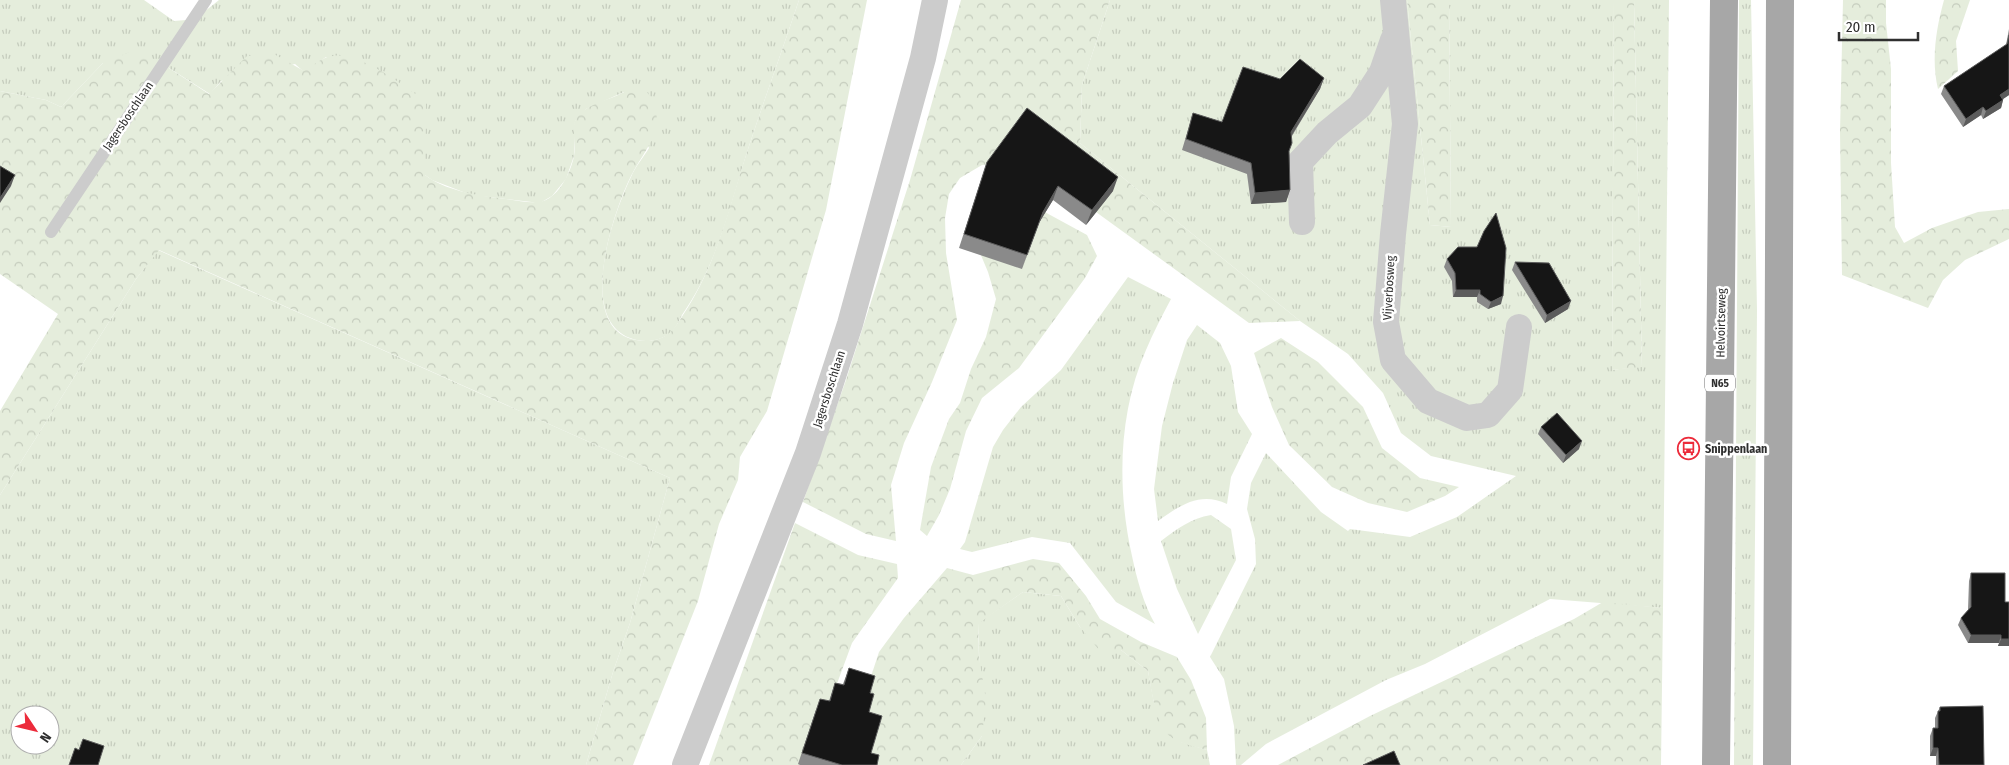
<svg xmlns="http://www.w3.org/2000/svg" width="2009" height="765" font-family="'Fira Sans Condensed',sans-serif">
<defs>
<pattern id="grass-tufts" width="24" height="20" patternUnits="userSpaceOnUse" patternTransform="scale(1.25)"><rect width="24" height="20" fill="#e5eddc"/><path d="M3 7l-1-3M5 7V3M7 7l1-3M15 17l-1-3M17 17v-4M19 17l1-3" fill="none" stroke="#c5ccbd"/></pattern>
<pattern id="forest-crowns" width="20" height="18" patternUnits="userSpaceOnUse" patternTransform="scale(1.25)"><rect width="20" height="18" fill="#e5eddc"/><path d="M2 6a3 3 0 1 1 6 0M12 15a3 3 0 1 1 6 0" fill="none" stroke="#c5ccbd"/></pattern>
</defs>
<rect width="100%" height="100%" fill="#fff"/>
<path fill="url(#grass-tufts)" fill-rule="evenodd" d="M 0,0 L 144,0 L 174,21 L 186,20 L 199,16 L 219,0 L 799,0 C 783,48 766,95 750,143 C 730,204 719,262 682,315 C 679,321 675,330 669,334 C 658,342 642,343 630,338 C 577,318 613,214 631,177 C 635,167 643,158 649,148 L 624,92 L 586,109 L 575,121 L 574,156 L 566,179 L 552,196 L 540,203 L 471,195 L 432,180 L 425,175 L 425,151 L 326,57 L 304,72 L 295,64 L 221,81 L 210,94 L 161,63 L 103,63 L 61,107 L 46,100 L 0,91 Z
M 1110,0 L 1407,0 L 1430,225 L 1451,227 L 1449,0 L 1614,0 L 1612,370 L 1642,366 L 1634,0 L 1669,0 L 1663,608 L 1550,599 L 1425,664 L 1386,680 L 1266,744 L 1241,765 L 1236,765 L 1234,726 L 1224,679 L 1210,657 L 1256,564 L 1255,539 L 1247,509 L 1251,483 L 1266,453 L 1321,512 L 1348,531 L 1350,529 L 1410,537 L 1457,517 L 1516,476 L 1431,456 L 1401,433 L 1383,393 L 1348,354 L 1300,321 L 1080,143 L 1082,85 Z
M 1739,0 L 1751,0 L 1757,310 L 1753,765 L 1734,765 Z
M 158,250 L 670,478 L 630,623 L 613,672 L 586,765 L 0,765 L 0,495 L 136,279 ZM 20,715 L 50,715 L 50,745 L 20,745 Z
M 1128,277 L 1171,299 C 1162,316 1153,333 1146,350 C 1118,413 1117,490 1132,556 C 1137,579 1143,603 1155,624 L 1116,602 L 1070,543 L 1032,537 L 972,552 L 960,549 L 965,542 L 993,447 L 1003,430 L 1021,407 L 1061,370 Z
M 1197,325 L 1220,343 L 1231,366 L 1238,412 L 1252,434 L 1231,477 L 1227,504 C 1201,491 1180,505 1158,521 L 1154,489 L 1162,426 L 1173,383 L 1187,340 Z
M 1211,515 L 1231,529 L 1236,560 L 1198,634 L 1177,589 L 1161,541 C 1177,529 1191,518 1211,515 Z
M 1023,592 L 1061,596 L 1080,627 L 1121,650 L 1148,671 L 1154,703 L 1181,742 L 1207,750 L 1210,765 L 961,765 L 982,736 L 978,623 Z"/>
<path fill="url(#forest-crowns)" d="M 799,0 L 867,0 L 826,210 L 767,411 L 740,457 L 738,480 L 719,524 L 698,601 L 633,765 L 586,765 L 613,672 L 630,623 L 670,478 L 159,250 L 136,279 L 0,495 L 0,411 L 58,314 L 0,274 L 0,91 L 46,100 L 61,107 L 103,63 L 130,52 L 161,63 L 209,94 L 247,56 L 274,54 L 304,71 C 311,67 320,59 328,57 C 356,47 403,86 426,101 L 425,175 C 445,190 474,195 498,198 C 511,199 525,203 537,202 C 557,202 571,172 574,156 C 576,145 572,131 575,121 C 581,107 603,101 616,96 C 636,86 650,84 655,110 C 656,114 658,119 657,124 C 653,144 640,158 631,176 C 613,212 574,329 636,340 C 647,342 659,341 668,334 C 674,330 679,321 683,315 C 718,263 730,202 750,143 C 766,95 783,48 799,0 Z
M 961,0 L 1110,0 L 1082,85 L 1080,143 L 1300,321 L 1249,323 L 1067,191 L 1005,163 L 982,165 L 960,178 L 949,194 L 945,218 L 946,253 L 957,320 L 932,382 L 904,443 L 891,485 L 896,541 L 866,534 L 803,502 L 846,380 L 910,180 Z
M 1407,0 L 1449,0 L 1451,227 L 1430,225 Z
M 1614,0 L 1634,0 L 1642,367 L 1612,370 Z
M 1843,0 L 1886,0 L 1886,23 L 1891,69 L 1891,163 L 1895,227 L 1904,243 L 1932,228 L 1978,212 L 2009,209 L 2009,239 L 1965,260 L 1943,280 L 1928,308 L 1842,275 L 1840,132 Z
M 1944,0 L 1970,0 L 1956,41 L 1958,71 L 1938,89 C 1931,60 1936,29 1944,0 Z
M 1030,204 L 1087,235 L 1097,256 L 1085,278 L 1019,368 L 982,398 L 966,431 L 950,489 L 939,515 L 927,536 L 920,530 L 931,467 L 949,419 L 960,403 L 971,369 L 986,337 L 996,299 L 988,272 L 975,241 Z
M 1281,338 L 1318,362 L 1363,407 L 1382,448 L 1420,478 L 1459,487 L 1445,496 L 1407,512 L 1368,503 L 1332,487 L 1289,445 L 1272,407 L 1254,353 Z
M 795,523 L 858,555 L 897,564 L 898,578 L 852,643 L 807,765 L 709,765 Z
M 1033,559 L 1059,563 L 1086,596 L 1100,619 L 1141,642 L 1177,657 L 1191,680 L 1206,718 L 1207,750 C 1194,746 1173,743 1165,731 C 1155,717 1151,688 1148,671 L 1121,650 L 1100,651 L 1080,627 L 1061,596 L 1023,592 L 978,624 L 979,657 L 986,700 L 982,736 L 961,765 L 842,765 L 879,652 L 904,618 L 947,568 L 973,575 Z
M 1603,602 L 1663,608 L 1661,765 L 1278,765 L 1370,716 L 1574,619 Z"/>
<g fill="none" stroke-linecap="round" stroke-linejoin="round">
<path stroke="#ccc" stroke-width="12" d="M 51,232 L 206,0"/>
<path stroke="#ccc" stroke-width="26" d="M 1393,0 L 1405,124 L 1393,234 L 1386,322 L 1393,360 L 1428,401 L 1467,418 L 1488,415 L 1510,390 L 1519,327
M 1302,222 L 1300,162 L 1327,133 L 1360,106 L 1382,72 L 1393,40
M 685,765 L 808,453 L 850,324 L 923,58 L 935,0"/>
<path stroke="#a7a7a7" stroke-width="28" d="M 1716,765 L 1724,0
M 1777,765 L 1780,0"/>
</g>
<path fill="#8a8a8a" d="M 2009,29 L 2009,95 L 2003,99 L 2003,100 L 2001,108 L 1983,119 L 1981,115 L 1963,127 L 1941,94 L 1944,86 L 2006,45 Z
M 1324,78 L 1320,89 L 1292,136 L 1289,151 L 1290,190 L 1286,202 L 1251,204 L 1247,174 L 1182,150 L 1193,113 L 1222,122 L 1280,79 Z
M 987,162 L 1113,191 L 1086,225 L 1053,200 L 1037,226 L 1022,269 L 959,248 Z
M 1447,259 L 1501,304 L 1488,309 L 1477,302 L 1477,297 L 1453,297 L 1452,281 L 1444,267 Z
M 1515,262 L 1568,309 L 1545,323 L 1512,270 Z
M 1541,427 L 1579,449 L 1563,463 L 1538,434 Z
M 1971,573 L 2005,602 L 2009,646 L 1998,646 L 1999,643 L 1968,643 L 1958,625 L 1961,618 L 1968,610 L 1969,581 Z
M 849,668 L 870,693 L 869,712 L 871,753 L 877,765 L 800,765 L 798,764 L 816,710 L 829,701 L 835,683 L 843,684 Z
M 1940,707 L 1984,765 L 1936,765 L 1936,756 L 1930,756 L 1930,736 L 1933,728 L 1935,728 L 1935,718 Z"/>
<path fill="#5c5c5c" d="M 1324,78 L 1320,89 L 1287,143 L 1291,132 Z
M 2009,89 L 2009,95 L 1997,103 L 2000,95 Z
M 2003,100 L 2001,108 L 1983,119 L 1986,111 Z
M 1983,107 L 1981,115 L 1963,127 L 1966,119 Z
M 15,175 L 11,186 L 0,203 L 0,198 Z
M 1118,177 L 1113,191 L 1086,225 L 1092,210 Z
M 1058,186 L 1053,200 L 1037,226 L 1022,269 L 1043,212 Z
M 1290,190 L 1286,202 L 1251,204 L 1255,193 Z
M 1456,290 L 1480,290 L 1477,297 L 1453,297 Z
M 1503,296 L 1501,304 L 1488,309 L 1491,302 Z
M 1571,301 L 1568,309 L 1545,323 L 1547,315 Z
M 1582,441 L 1579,449 L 1563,463 L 1566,455 Z
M 1971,635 L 2001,635 L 1999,643 L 1968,643 Z
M 2001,639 L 2009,639 L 2009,646 L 1998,646 Z
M 1933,748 L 1938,748 L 1936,756 L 1930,756 Z"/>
<path fill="#161616" stroke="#5c5c5c" d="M 2009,35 L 2009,89 L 2000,95 L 2003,100 L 1986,111 L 1983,107 L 1966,119 L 1944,86 L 2007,44 Z
M 1300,59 L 1324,78 L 1291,132 L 1292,143 L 1289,151 L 1290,190 L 1255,193 L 1251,163 L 1186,139 L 1193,113 L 1222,122 L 1243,67 L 1280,79 Z
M 1027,108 L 1118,177 L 1092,210 L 1058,186 L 1043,212 L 1027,255 L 964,234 L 987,162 Z
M 0,166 L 15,175 L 0,198 Z
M 1496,213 L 1506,248 L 1503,296 L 1491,302 L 1480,294 L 1480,290 L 1456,290 L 1455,273 L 1447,259 L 1458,247 L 1477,247 L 1484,231 Z
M 1515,262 L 1549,263 L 1571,301 L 1547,315 Z
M 1557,413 L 1582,441 L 1566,455 L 1541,427 Z
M 1971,573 L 2005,573 L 2005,602 L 2009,602 L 2009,639 L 2001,639 L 2001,635 L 1971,635 L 1961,618 L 1971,607 Z
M 849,668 L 875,676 L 870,693 L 874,694 L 869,712 L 882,716 L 871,753 L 879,755 L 877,765 L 842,765 L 802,753 L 820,699 L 830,701 L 835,683 L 844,685 Z
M 1983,706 L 1984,765 L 1939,765 L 1938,748 L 1933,748 L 1933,728 L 1938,728 L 1938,711 L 1940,711 L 1940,707 Z
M 83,739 L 104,746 L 98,765 L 69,765 L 75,748 L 79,750 Z
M 1394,751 L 1400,765 L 1363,765 Z"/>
<defs>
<symbol id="bus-ring" viewBox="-11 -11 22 22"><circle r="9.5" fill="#fff" stroke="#ec2b3b" stroke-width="1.5"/><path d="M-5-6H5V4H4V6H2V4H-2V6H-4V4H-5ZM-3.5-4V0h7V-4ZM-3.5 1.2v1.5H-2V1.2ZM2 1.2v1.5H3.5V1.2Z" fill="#ec2b3b"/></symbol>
</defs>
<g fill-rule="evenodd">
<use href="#bus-ring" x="1676" y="436" width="25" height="25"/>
</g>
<g text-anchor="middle" stroke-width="5" stroke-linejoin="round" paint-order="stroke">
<rect fill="#fff" stroke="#6d6d6d" stroke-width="1" x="1705" y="374.5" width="30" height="17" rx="4"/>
<g font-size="11" font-weight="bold" fill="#2f2f2f">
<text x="1720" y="387">N65</text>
</g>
<g font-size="12" fill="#2f2f2f" stroke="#fff">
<text transform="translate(128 116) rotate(-56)" y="4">Jagersboschlaan</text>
<text transform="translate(1389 288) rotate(-87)" y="4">Vijverbosweg</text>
<text transform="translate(1721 323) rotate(-89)" y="4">Helvoirtseweg</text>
<text transform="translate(829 389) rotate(-72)" y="4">Jagersboschlaan</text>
</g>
<g font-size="12" font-weight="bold" fill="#2f2f2f" stroke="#fff" text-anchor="start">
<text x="1705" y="453">Snippenlaan</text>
</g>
</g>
<g transform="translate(35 730) rotate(125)"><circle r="24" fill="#ffffff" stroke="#acacac"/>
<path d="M0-4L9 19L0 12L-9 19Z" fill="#ec2b3b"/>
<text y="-8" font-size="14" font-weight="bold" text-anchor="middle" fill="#2f2f2f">N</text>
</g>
<path d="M1839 32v8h79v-8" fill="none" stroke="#2f2f2f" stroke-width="2.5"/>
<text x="1846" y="32" font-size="15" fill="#2f2f2f" stroke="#ffffff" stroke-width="4" paint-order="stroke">20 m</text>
</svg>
